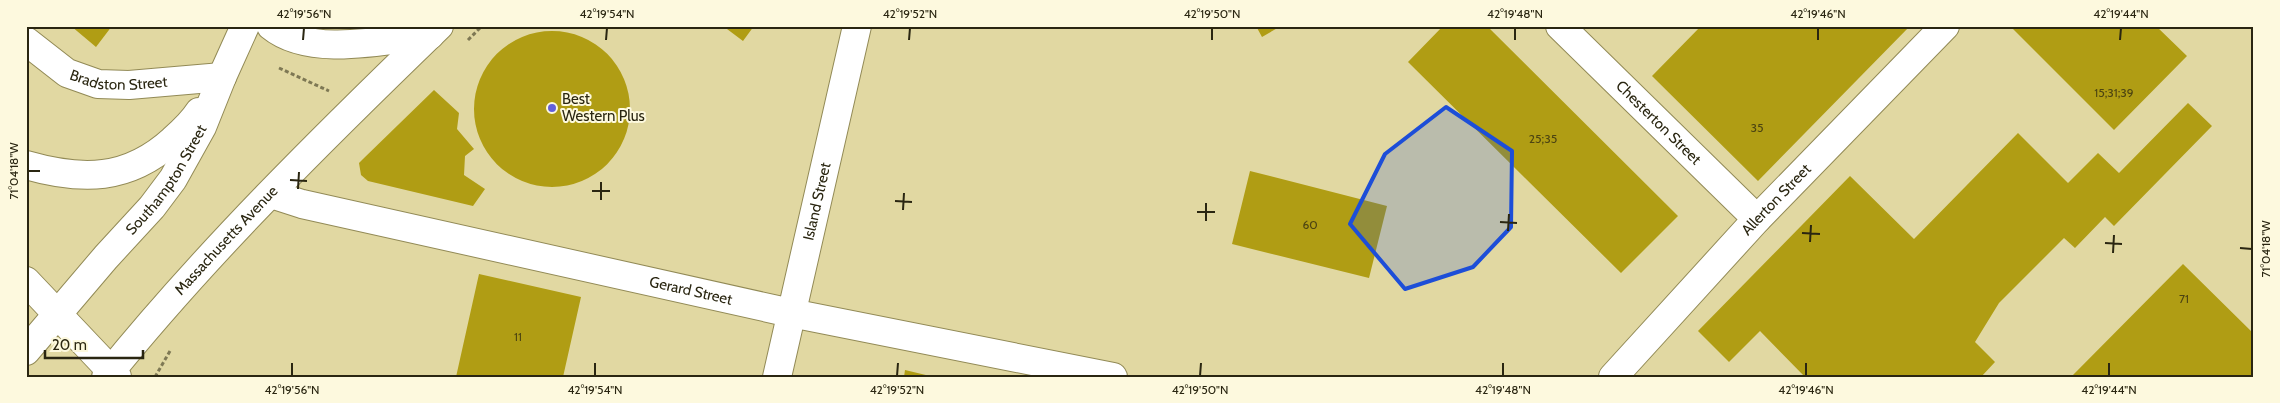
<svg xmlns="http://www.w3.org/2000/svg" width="2280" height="403" font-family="Cabin,sans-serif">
<rect width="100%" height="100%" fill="#e1d8a2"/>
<path fill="#b09d14" d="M 71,26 L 112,26 L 96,47 Z
M 723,26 L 754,26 L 743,41 Z
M 1256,26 L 1281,26 L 1262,37 Z
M 1443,26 L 1487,26 L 1678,216 L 1621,273 L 1408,62 Z
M 1701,26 L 1910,26 L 1758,181 L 1652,76 Z
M 2010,26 L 2156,26 L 2187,56 L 2114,130 Z
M474 109a78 78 0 1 1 156 0a78 78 0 1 1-156 0Z
M 434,90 L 459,113 L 457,129 L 474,149 L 465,156 L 464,175 L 485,189 L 473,206 L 368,181 L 361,175 L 359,163 L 363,159 Z
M 2188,103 L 2212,126 L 2114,226 L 2105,217 L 2075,248 L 2064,238 L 1999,303 L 1975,342 L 1995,362 L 1981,377 L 1805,377 L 1760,331 L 1729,362 L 1698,331 L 1850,176 L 1914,239 L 2018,133 L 2068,183 L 2098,153 L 2119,173 Z
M 1250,171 L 1387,206 L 1369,278 L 1232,244 Z
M 2183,264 L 2254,334 L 2254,377 L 2071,377 Z
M 479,274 L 581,297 L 563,377 L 456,377 Z
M 905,370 L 930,376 L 930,377 L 904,377 Z"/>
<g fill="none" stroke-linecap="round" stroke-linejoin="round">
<defs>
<g id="minor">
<path id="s1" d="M 1560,26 L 1757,219"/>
<path id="s2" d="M 26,41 L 67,73 L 98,84 L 129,85 L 222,77"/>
<path id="s3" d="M 271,194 L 302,204 L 791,313 L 1113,377"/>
<path id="s4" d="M 777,377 L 857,26"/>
<path id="s5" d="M 1613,377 L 1757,219 L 1945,26"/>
</g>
<g id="major">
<path d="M 271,26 C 310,58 385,40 430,35"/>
<path d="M 26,165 C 82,181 128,181 173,140 C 183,131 192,123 199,112"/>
<path d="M 26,281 L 117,377"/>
<path id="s6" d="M 26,351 L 106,257 L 152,207 L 173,179 L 202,127 L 222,77 L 245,26"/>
<path id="s7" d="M 106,377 C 206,253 325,136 439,26"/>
</g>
</defs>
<use href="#minor" stroke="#928a56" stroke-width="30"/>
<use href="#major" stroke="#928a56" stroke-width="30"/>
<path stroke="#7e7854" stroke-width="3" stroke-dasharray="4 2.5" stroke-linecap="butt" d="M 468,40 L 482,26
M 279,68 L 329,91
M 155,377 L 170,351"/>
<use href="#minor" stroke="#fff" stroke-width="28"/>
<use href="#major" stroke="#fff" stroke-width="28"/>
</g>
<path fill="#1d4ed8" fill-opacity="0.2" stroke="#1d4ed8" stroke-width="4" stroke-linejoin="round" d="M 1446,107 L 1512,151 L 1511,227 L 1473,267 L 1405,289 L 1350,224 L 1385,154 Z"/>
<path fill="none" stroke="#2a2611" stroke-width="2" d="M 303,40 L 304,28M 606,40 L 607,28M 909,40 L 910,28M 1212,40 L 1212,28M 1515,40 L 1515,28M 1818,40 L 1818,28M 2120,40 L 2121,28M 28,171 L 40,171M 290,180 L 307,181M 298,189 L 299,172M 592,191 L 610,191M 601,200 L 601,182M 895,201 L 912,202M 903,210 L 904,193M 1197,212 L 1215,212M 1206,221 L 1206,203M 1500,222 L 1517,223M 1508,231 L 1509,214M 1802,233 L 1820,234M 1810,242 L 1811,225M 2105,243 L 2122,244M 2240,248 L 2252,249M 2113,253 L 2114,235M 292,376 L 292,363M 595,376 L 595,363M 897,376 L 898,363M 1200,376 L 1201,363M 1503,376 L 1503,363M 1806,376 L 1806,363M 2109,376 L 2109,363"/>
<circle fill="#6360d9" stroke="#fdf9de" stroke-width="2" cx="552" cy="108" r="5"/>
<g text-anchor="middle" stroke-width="4" stroke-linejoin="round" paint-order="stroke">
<g font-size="12" fill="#4c4412">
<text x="2114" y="97">15;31;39</text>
<text x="1757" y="132">35</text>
<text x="1543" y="143">25;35</text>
<text x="1310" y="229">60</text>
<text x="2184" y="303">71</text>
<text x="518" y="341">11</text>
</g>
<g font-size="15" fill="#2a2611" stroke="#fdf9de">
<text dy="5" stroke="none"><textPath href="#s2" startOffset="105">Bradston Street</textPath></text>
<text dy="5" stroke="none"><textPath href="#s1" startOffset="138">Chesterton Street</textPath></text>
<text dy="5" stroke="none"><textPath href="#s6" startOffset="222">Southampton Street</textPath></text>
<text dy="5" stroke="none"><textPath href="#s5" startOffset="241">Allerton Street</textPath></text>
<text dy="5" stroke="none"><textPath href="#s4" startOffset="180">Island Street</textPath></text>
<text dy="5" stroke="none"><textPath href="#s7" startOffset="182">Massachusetts Avenue</textPath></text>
<text dy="5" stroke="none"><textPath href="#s3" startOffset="431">Gerard Street</textPath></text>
</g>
<g font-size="15" fill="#2a2611" stroke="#fdf9de" text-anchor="start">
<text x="562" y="104">Best<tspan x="562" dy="17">Western Plus</tspan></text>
</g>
</g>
<rect width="2280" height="403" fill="none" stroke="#fdf9de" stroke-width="55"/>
<path d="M45 350v8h98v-8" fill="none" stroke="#2a2611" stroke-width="2.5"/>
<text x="52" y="350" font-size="15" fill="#2a2611" stroke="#fdf9de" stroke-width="4" paint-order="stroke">20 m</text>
<rect x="28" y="28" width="2224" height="348" fill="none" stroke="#2a2611" stroke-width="2"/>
<g font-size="12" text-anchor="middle" fill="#2a2611">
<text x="304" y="18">42°19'56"N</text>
<text x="607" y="18">42°19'54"N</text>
<text x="910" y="18">42°19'52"N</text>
<text x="1212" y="18">42°19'50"N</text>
<text x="1515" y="18">42°19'48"N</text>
<text x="1818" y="18">42°19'46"N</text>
<text x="2121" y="18">42°19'44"N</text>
<text transform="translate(14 171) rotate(-90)" y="4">71°04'18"W</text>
<text transform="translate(2266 249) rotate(-90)" y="4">71°04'18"W</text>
<text x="292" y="394">42°19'56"N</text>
<text x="595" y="394">42°19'54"N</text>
<text x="897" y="394">42°19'52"N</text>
<text x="1200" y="394">42°19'50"N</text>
<text x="1503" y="394">42°19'48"N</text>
<text x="1806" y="394">42°19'46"N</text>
<text x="2109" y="394">42°19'44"N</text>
</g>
</svg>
